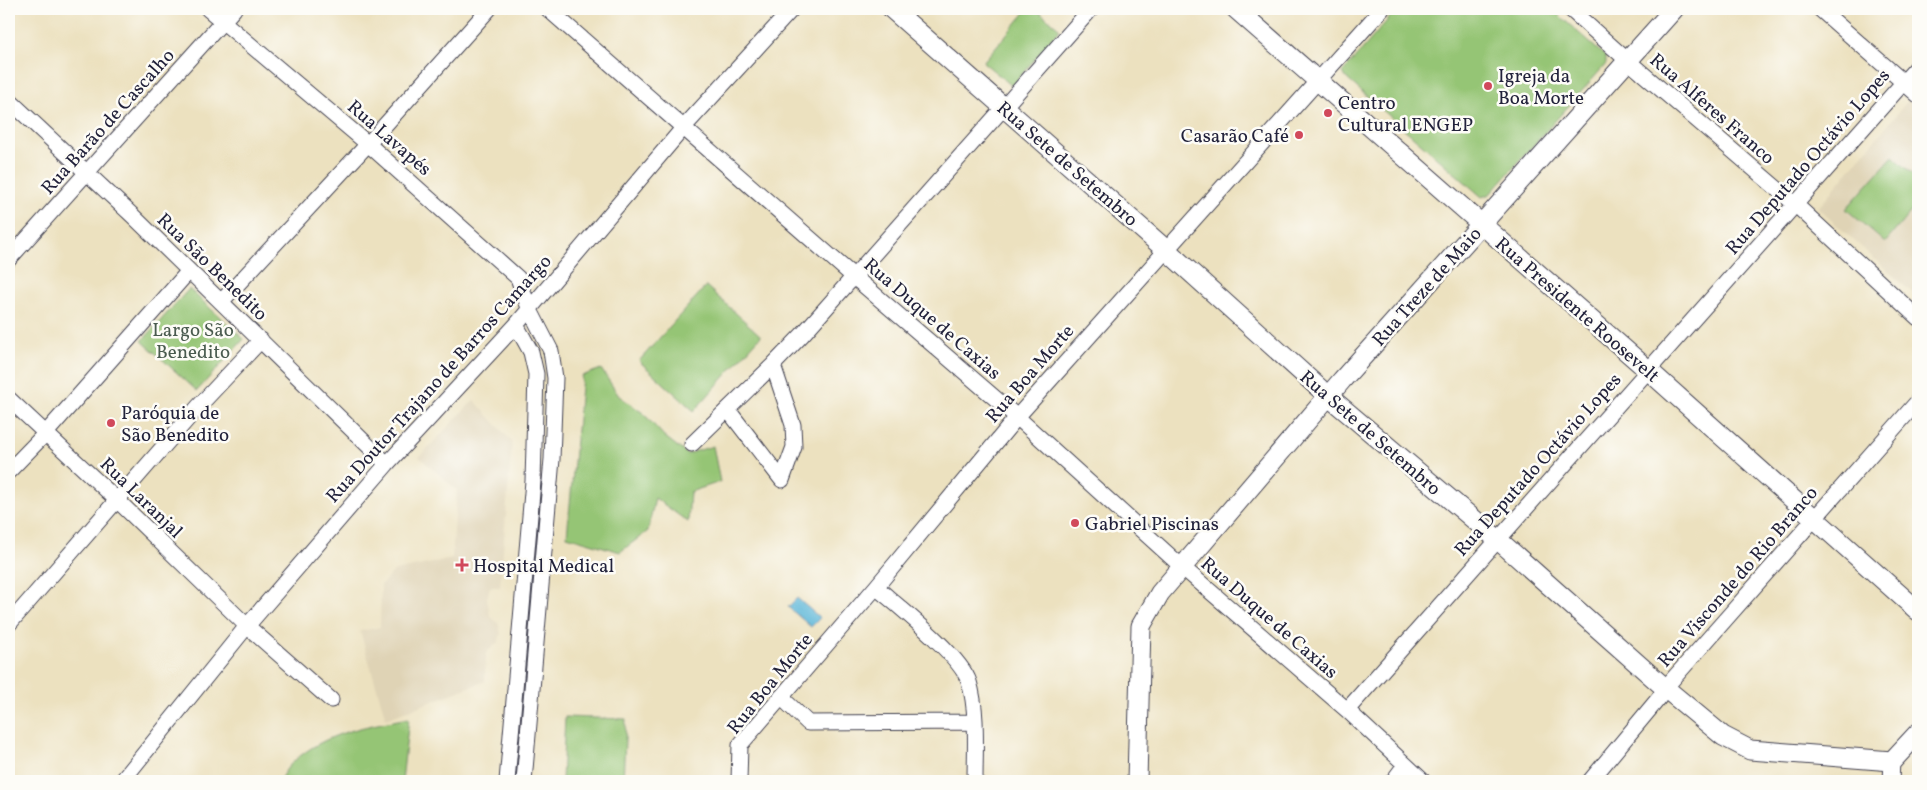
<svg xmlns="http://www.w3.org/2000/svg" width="1927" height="790" font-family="Vollkorn,serif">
<rect width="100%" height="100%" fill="#fdfcf7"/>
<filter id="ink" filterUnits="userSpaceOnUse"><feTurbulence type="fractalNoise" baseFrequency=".02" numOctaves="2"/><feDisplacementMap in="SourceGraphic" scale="10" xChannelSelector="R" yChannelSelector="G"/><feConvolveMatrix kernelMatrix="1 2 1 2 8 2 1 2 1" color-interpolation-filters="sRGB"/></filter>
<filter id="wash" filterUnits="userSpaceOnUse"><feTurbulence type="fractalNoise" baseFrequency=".0096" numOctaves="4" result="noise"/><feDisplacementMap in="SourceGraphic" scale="20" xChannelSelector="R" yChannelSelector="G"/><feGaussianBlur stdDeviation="1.12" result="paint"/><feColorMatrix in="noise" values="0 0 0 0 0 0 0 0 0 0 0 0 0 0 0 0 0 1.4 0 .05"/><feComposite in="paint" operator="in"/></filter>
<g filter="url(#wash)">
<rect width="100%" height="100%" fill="#ece1bf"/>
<path fill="#dfd3b5" d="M 1910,98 L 1918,106 L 1918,298 L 1818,208 Z
M 474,400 L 512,442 L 500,587 L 490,587 L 487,598 L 490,616 L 498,623 L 501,634 L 498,642 L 486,653 L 485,681 L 386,719 L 360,631 L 380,627 L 381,585 L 394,571 L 452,559 L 457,490 L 419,457 Z"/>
<path fill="#95c575" stroke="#5c7458" d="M 1028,9 L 1036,9 L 1060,29 L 1012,86 L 983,62 Z
M 1397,9 L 1552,9 L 1606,57 L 1606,64 L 1490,194 L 1482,197 L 1346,78 L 1343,72 Z
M 1893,156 L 1918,179 L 1918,203 L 1885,243 L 1846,209 Z
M 706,286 L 761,336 L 694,411 L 639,361 Z
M 189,289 L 244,339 L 197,391 L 142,341 Z
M 601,369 L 619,396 L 643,413 L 664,436 L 687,454 L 713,446 L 720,482 L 690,492 L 688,522 L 655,498 L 648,531 L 620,552 L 567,536 L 582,376 Z
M 565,717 L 626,719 L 623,781 L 562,781 Z
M 409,718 L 402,781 L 279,781 C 283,775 287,767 293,762 C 326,732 366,726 409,718 Z"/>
<path fill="#5ab6d8" stroke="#3e6c8a" d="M 797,598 L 820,618 L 811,627 L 788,607 Z"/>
</g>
<g filter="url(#ink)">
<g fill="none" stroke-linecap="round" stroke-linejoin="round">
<defs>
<path id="minor" d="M 208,9 L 368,144 L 518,278 L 529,308 L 551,351 L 555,378 L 552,459 L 524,781
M 548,9 L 853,276 L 1017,417 L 1181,566 L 1347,710 L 1423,781
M 1570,9 L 1628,61 L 1796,205 L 1918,318
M 1820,9 L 1918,95
M 9,100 L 133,216 L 387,464
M 9,259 L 234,9
M 221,302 L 368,144 L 489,9
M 773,365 L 793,425 L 794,447 L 782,480
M 9,399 L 117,500 L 247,626 L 331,700
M 728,410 L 782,480
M 692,444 L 773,365 L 802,335 L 1091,9
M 9,471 L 45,434 L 189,271
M 876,587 C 899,607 961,656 969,682 C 978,710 975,752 975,781
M 9,624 L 198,407 L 261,340
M 781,697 L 808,723 L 975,722
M 1347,710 L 1918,66
M 122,781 L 247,626 L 387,464 L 516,325 L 684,127 L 792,9
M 507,781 L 533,481 L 536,374 L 531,352 L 516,325
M 739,781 L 740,745 L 876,587 L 1017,417 L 1382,9
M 1393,781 L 1405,765
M 1590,781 L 1659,698 L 1665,688 L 1918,401
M 1891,781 L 1892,761"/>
<path id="major" d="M 892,9 L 1165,249 L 1328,396 L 1497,539 L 1665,688 L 1723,736 L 1750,750 L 1892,761 L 1918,733
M 1236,9 L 1648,370 L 1918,611
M 1137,781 L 1141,626 L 1160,593 L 1342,380 L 1674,9"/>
</defs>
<use href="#minor" stroke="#403f4f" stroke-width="17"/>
<use href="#major" stroke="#403f4f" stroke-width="21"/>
<use href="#minor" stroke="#fff" stroke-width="15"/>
<use href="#major" stroke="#fff" stroke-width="19"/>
</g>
</g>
<g fill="#d1495b" stroke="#fdfcf7" stroke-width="2">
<circle cx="1488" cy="86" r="5"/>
<circle cx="1328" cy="113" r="5"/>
<circle cx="1299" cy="135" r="5"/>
<circle cx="111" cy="423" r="5"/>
<circle cx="1075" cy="523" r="5"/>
<path d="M459.5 557.5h5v5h5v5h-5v5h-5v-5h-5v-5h5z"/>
</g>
<g text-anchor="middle" stroke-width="5" stroke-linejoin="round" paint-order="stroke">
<g font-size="19" fill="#22223b" stroke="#fdfcf7" text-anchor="start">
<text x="1498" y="82">Igreja da<tspan x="1498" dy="22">Boa Morte</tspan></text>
<text x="1338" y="109">Centro<tspan x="1338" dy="22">Cultural ENGEP</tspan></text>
<text x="1289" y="142" text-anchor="end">Casarão Café</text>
<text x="121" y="419">Paróquia de<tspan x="121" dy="22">São Benedito</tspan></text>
<text x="1085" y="530">Gabriel Piscinas</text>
<text x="473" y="572">Hospital Medical</text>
</g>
<g font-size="19" fill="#22223b" stroke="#fdfcf7">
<text transform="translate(1713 108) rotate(41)" y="7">Rua Alferes Franco</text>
<text transform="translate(107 121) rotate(-48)" y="7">Rua Barão de Cascalho</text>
<text transform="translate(390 137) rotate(41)" y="7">Rua Lavapés</text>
<text transform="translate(1807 161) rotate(-49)" y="7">Rua Deputado Octávio Lopes</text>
<text transform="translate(1068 163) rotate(41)" y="7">Rua Sete de Setembro</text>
<text transform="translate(213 266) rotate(44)" y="7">Rua São Benedito</text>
<text transform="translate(1426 286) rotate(-48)" y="7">Rua Treze de Maio</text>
<text transform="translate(1578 309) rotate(41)" y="7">Rua Presidente Roosevelt</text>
<text transform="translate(933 318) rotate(41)" y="7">Rua Duque de Caxias</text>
<text transform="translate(1029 373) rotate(-49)" y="7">Rua Boa Morte</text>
<text transform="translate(438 378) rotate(-48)" y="7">Rua Doutor Trajano de Barros Camargo</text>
<text transform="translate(1371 432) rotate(41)" y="7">Rua Sete de Setembro</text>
<text transform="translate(1537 464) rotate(-48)" y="7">Rua Deputado Octávio Lopes</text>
<text transform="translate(142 497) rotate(44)" y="7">Rua Laranjal</text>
<text transform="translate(1737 576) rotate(-49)" y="7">Rua Visconde do Rio Branco</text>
<text transform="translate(1270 617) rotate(41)" y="7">Rua Duque de Caxias</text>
<text transform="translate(769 683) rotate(-51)" y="7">Rua Boa Morte</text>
</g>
<g font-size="19" fill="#4a5b4f" stroke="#fdfcf7">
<text x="193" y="336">Largo São<tspan x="193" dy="22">Benedito</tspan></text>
</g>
</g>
<rect width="1927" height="790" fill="none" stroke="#fdfcf7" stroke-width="30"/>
</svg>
